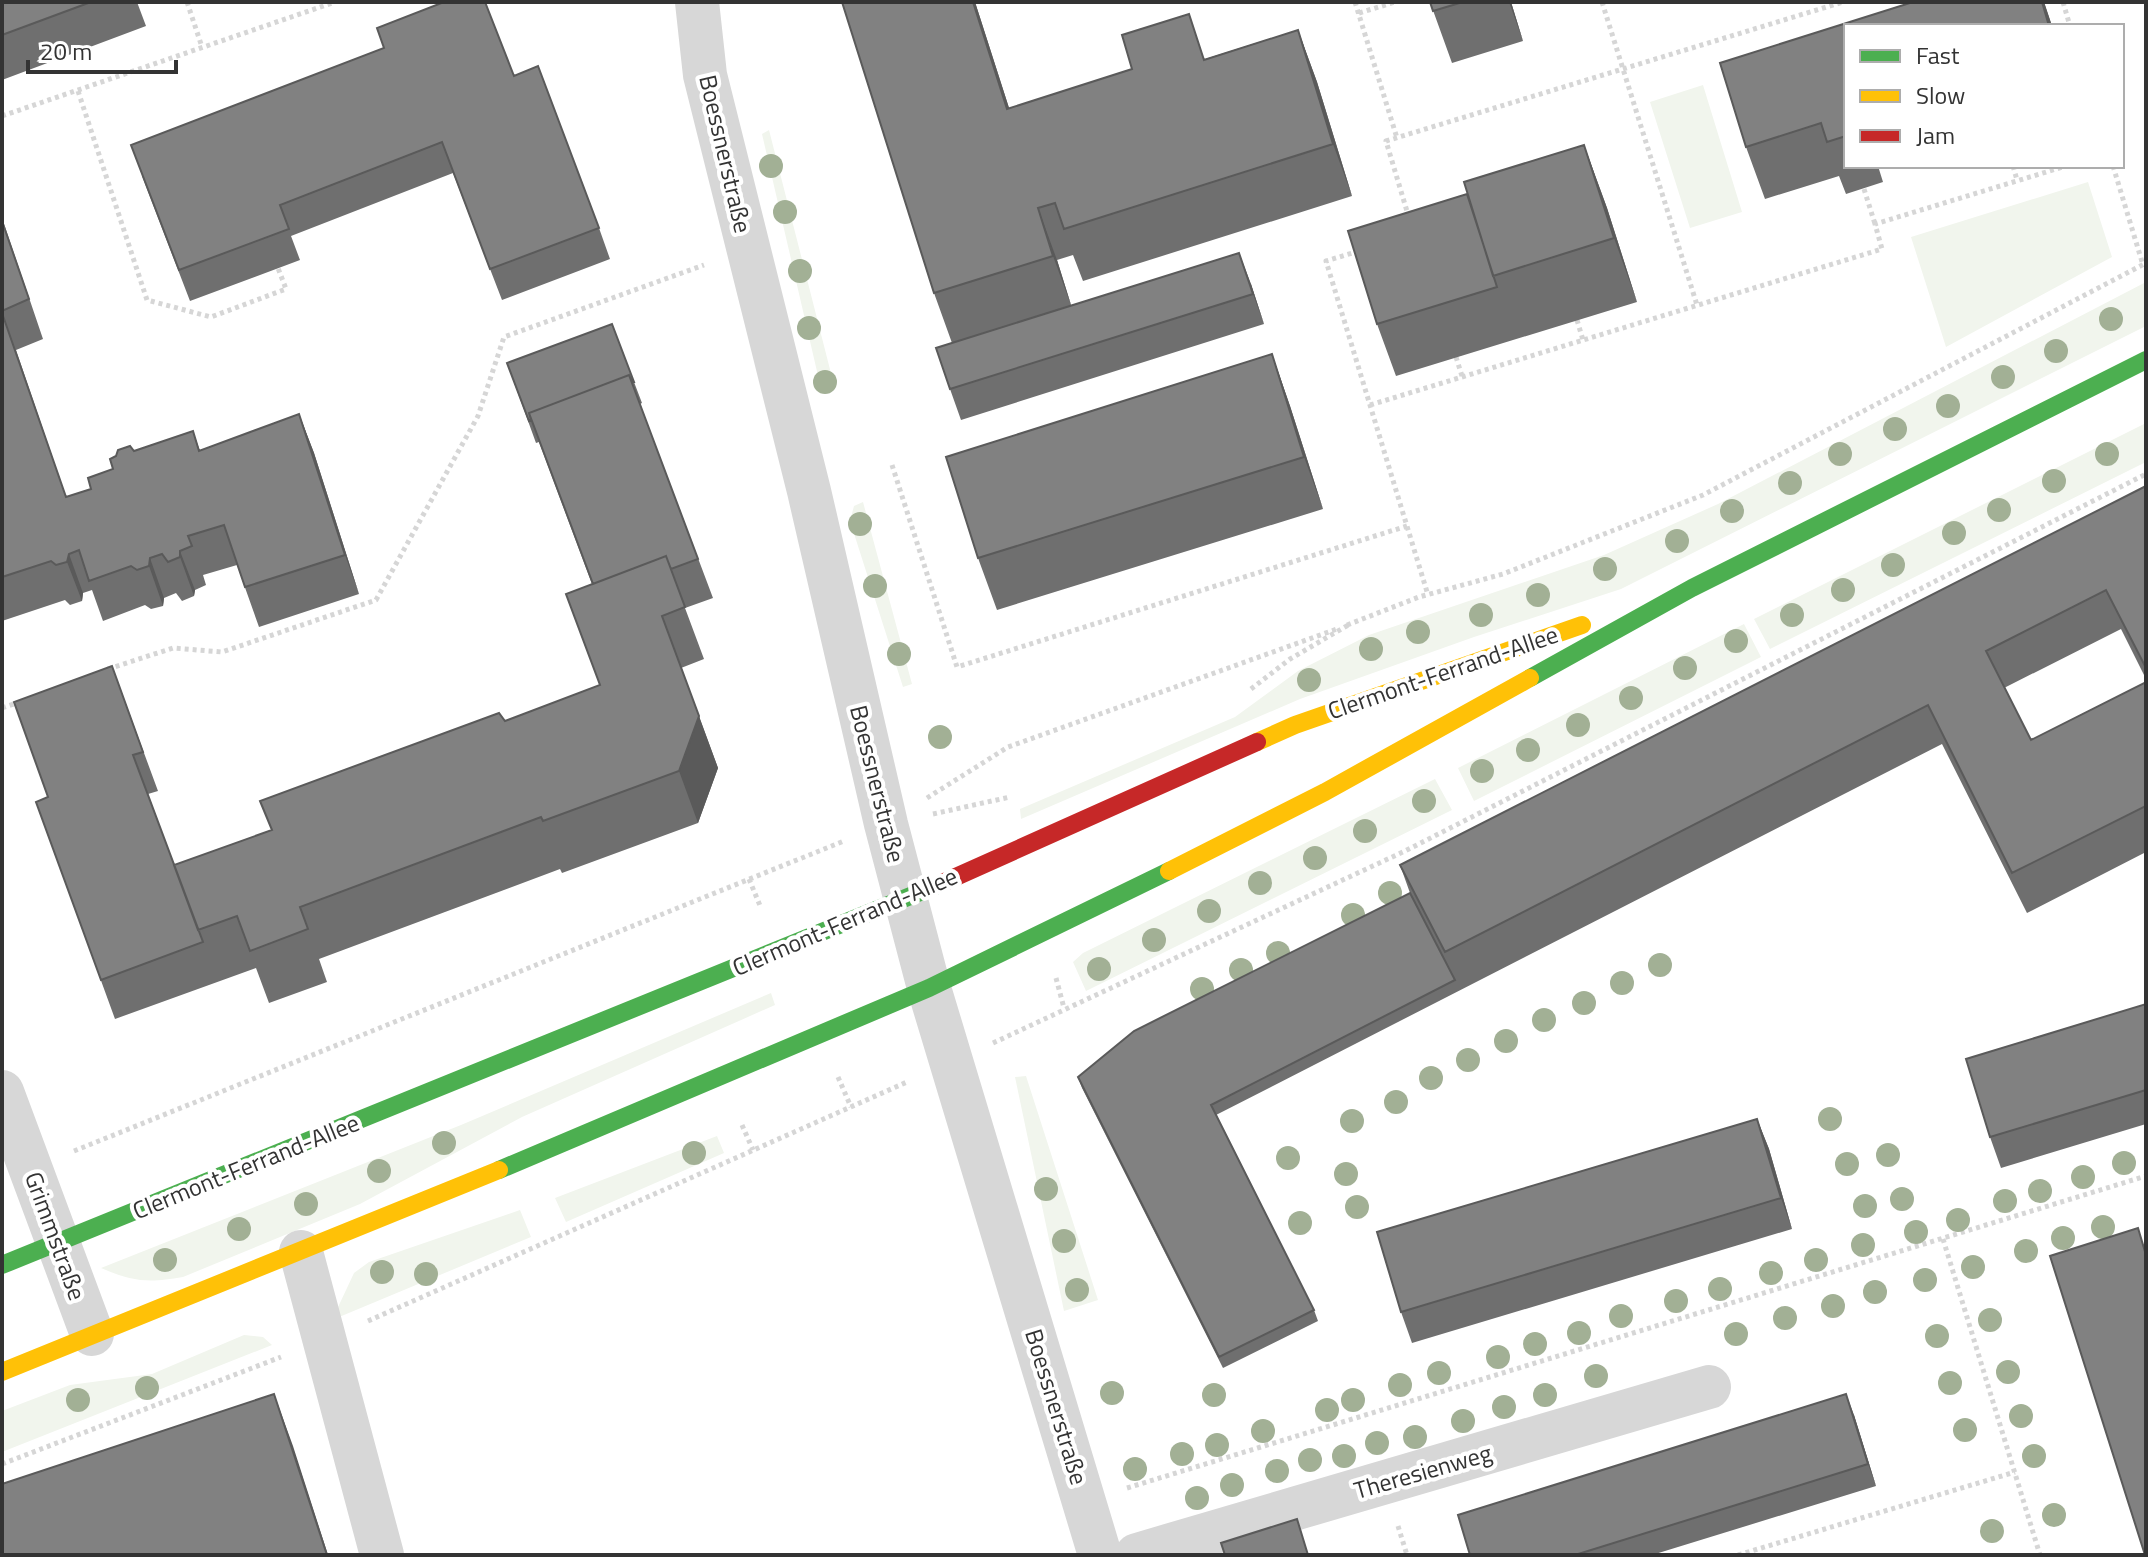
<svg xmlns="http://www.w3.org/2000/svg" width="2148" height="1557" font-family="'Titillium Web',sans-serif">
<rect width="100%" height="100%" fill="#fff"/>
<path fill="#f1f5ed" d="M 1703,85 L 1742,212 L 1690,228 L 1650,102 Z
M 769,130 L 835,389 L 822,393 L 762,134 Z
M 2088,182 L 2112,257 L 1946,347 L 1911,237 Z
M 2146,282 L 2146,326 L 1621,589 L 1474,637 L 1300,699 L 1021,819 L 1020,809 L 1235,717 L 1298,671 L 1369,635 L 1604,555 L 1718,504 Z
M 2146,423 L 2146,462 L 1770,649 L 1754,619 Z
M 863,502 L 912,684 L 903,687 L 850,521 L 854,506 Z
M 1744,624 L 1761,657 L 1474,801 L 1458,768 Z
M 1435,779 L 1452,810 L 1086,991 L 1073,962 L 1083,953 Z
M 771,993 L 775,1005 L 522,1117 L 360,1204 L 183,1277 C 149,1283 133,1282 101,1268 L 461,1125 Z
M 1026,1076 L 1098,1300 L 1064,1311 L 1015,1077 Z
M 717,1136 L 724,1153 L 566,1222 L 555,1198 Z
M 520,1210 L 531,1237 L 332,1320 L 354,1273 L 369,1262 Z
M 244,1335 L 263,1337 L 272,1345 L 2,1452 L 2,1411 L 70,1385 L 152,1374 Z"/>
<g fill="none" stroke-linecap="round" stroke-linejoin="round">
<path stroke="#d6d6d6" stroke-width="5" stroke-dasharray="4 4" stroke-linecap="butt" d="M 187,2 L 202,47
M 1355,2 L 1397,138
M 1602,2 L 1697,305
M 2063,2 L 2070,26
M 1359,13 L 1395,2
M 78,91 L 147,300 L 211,317 L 286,289 L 278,268
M 2,116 L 335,2
M 2013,166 L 2017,180
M 2113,166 L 2143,265
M 1864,189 L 1875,224
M 1409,218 L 1386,141 L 1843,2
M 1359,251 L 1326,261 L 1428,595
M 1577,320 L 1583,340
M 1456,357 L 1462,376
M 1370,405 L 1882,249 L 1875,224 L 2066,166
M 892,465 L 957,667 L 1407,526
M 1347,625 L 1419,597 L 1503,574 L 1703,495 L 2146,263
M 108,669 L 173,648 L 222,652 L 376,600 L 478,416 L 504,337 L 704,265
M 1251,689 L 1290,659 L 1350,624
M 2,708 L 20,702
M 927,798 L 1008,747 L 1337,629
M 933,814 L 1010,797
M 749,879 L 761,908
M 1056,978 L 1064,1008
M 993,1043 L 1405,851 L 2146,474
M 838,1077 L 851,1107
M 742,1125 L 753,1150
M 74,1151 L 844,841
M 1943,1239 L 2040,1555
M 368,1321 L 907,1082
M 2,1464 L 281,1357
M 1127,1488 L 2146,1176
M 1398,1526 L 1407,1555
M 1738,1555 L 2015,1472"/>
<path stroke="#d7d7d7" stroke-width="44" d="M 697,2 L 705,75 L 809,491 L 886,824 L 929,988 L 1100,1555
M 2,1092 L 92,1334
M 301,1252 L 382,1555
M 1137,1555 L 1709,1387"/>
<path stroke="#4caf50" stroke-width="18" d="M 1530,678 L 1692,588 L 2146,360
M 499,1170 L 929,988 L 1169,871
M 2,1265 L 940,884"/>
<path stroke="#ffc107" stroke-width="18" d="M 1257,742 L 1295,725 L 1582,625
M 1169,871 L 1325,792 L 1530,678
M 2,1372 L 499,1170"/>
<path stroke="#c62828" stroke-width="18" d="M 940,884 L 1257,742"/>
</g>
<g fill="#a2b095">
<circle cx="771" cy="166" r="12"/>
<circle cx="785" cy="212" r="12"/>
<circle cx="800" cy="271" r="12"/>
<circle cx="2111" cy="319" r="12"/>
<circle cx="809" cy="328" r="12"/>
<circle cx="2056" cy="351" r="12"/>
<circle cx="2003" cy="377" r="12"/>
<circle cx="825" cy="382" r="12"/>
<circle cx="1948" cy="406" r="12"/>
<circle cx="1895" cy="429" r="12"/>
<circle cx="1840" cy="454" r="12"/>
<circle cx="2107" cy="454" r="12"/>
<circle cx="2054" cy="481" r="12"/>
<circle cx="1790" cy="483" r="12"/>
<circle cx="1999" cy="510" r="12"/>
<circle cx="1732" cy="511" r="12"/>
<circle cx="860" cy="524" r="12"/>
<circle cx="1954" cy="533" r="12"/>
<circle cx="1677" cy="541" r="12"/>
<circle cx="1893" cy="565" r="12"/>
<circle cx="1605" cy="569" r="12"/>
<circle cx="875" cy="586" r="12"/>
<circle cx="1843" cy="590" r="12"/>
<circle cx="1538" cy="595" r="12"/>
<circle cx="1481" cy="615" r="12"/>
<circle cx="1792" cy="615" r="12"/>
<circle cx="1418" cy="632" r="12"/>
<circle cx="1736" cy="641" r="12"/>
<circle cx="1371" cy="649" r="12"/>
<circle cx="899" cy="654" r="12"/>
<circle cx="1685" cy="668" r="12"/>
<circle cx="1309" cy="680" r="12"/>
<circle cx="1631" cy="698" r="12"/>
<circle cx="1578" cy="725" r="12"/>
<circle cx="940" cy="737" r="12"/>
<circle cx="1528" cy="750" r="12"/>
<circle cx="1482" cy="771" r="12"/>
<circle cx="1424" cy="801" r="12"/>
<circle cx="1365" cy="831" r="12"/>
<circle cx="1315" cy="858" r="12"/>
<circle cx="1260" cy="883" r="12"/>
<circle cx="1390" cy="893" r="12"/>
<circle cx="1209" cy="911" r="12"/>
<circle cx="1353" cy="915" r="12"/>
<circle cx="1154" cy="940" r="12"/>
<circle cx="1278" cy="953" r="12"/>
<circle cx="1660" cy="965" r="12"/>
<circle cx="1099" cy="969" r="12"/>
<circle cx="1241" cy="970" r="12"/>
<circle cx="1622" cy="983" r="12"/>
<circle cx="1202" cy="989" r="12"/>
<circle cx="1584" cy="1003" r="12"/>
<circle cx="1544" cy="1020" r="12"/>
<circle cx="1506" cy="1041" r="12"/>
<circle cx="1468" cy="1060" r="12"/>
<circle cx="1431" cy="1078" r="12"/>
<circle cx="1396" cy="1102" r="12"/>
<circle cx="1830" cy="1119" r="12"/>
<circle cx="1352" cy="1121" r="12"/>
<circle cx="444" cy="1143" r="12"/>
<circle cx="694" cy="1153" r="12"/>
<circle cx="1888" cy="1155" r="12"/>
<circle cx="1288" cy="1158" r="12"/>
<circle cx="2124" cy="1163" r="12"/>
<circle cx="1847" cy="1164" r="12"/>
<circle cx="379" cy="1171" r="12"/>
<circle cx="1346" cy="1174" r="12"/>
<circle cx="2083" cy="1177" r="12"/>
<circle cx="1046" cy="1189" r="12"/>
<circle cx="2040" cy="1191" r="12"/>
<circle cx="1902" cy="1199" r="12"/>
<circle cx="2005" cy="1201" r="12"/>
<circle cx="306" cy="1204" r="12"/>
<circle cx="1865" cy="1206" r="12"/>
<circle cx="1357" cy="1207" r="12"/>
<circle cx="1958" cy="1220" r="12"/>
<circle cx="1300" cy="1223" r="12"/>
<circle cx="2103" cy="1227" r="12"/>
<circle cx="239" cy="1229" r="12"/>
<circle cx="1916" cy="1232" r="12"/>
<circle cx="2063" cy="1238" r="12"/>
<circle cx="1064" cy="1241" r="12"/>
<circle cx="1863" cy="1245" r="12"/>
<circle cx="2026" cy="1251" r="12"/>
<circle cx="165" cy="1260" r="12"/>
<circle cx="1816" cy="1260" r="12"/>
<circle cx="1973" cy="1267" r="12"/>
<circle cx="382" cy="1272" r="12"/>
<circle cx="1771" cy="1273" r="12"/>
<circle cx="426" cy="1274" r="12"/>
<circle cx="1925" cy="1280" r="12"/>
<circle cx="1720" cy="1289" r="12"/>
<circle cx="1077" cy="1290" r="12"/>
<circle cx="1875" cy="1292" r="12"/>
<circle cx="1676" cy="1301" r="12"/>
<circle cx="1833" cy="1306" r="12"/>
<circle cx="1621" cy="1316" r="12"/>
<circle cx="1785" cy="1318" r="12"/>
<circle cx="1990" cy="1320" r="12"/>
<circle cx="1579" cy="1333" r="12"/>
<circle cx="1736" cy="1334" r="12"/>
<circle cx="1937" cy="1336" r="12"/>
<circle cx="1535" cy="1344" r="12"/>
<circle cx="1498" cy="1357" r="12"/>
<circle cx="2008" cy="1372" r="12"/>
<circle cx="1439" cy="1373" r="12"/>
<circle cx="1596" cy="1376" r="12"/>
<circle cx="1950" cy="1383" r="12"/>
<circle cx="1400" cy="1385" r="12"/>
<circle cx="147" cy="1388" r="12"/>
<circle cx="1112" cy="1393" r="12"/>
<circle cx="1214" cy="1395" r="12"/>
<circle cx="1545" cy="1395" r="12"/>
<circle cx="78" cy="1400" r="12"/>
<circle cx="1353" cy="1400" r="12"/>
<circle cx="1504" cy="1407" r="12"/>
<circle cx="1327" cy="1410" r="12"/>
<circle cx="2021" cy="1416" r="12"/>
<circle cx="1463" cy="1421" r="12"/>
<circle cx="1965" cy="1430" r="12"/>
<circle cx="1263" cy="1431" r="12"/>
<circle cx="1415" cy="1437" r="12"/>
<circle cx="1377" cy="1443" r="12"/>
<circle cx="1217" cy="1445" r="12"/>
<circle cx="1182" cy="1454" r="12"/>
<circle cx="1344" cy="1456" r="12"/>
<circle cx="2034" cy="1456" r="12"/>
<circle cx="1310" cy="1460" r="12"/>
<circle cx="1135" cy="1469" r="12"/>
<circle cx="1277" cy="1471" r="12"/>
<circle cx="1232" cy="1485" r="12"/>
<circle cx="1197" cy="1498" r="12"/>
<circle cx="2054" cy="1515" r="12"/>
<circle cx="1992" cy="1531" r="12"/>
</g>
<path fill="#6f6f6f" d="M 2,2 L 137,2 L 146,26 L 2,80 Z
M 842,2 L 975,2 L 1009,108 L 1205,59 L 1298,30 L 1317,82 L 1352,196 L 1083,281 L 1073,255 L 1057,260 L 1071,305 L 1251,284 L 1264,324 L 961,420 L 950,389 L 952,343 L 934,293 Z
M 1430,2 L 1511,2 L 1523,41 L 1452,63 Z
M 1913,2 L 2044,2 L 2052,26 L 1846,26 L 1846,166 L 1878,166 L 1883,182 L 1846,194 L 1839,176 L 1765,199 L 1746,147 L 1720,63 Z
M 514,76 L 599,228 L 610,259 L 502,300 L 453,173 L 291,236 L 300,260 L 190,301 L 142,176 Z
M 1584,145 L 1607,208 L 1637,302 L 1396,376 L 1377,324 L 1468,194 Z
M 2,218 L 43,339 L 16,350 L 66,497 L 91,489 L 134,451 L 193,431 L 200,451 L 299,414 L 314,453 L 359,594 L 259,627 L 237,565 L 203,575 L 206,585 L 195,590 L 194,596 L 182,601 L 176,593 L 164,598 L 163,606 L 151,609 L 145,605 L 103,621 L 92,590 L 83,593 L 82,601 L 70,605 L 65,600 L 2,621 Z
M 1272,354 L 1290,406 L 1323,509 L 997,610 L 978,558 Z
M 507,363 L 634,382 L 642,403 L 640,404 L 713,598 L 685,608 L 704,659 L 681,668 L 718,768 L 698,823 L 562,873 L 560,869 L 319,959 L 327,982 L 269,1003 L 256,968 L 115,1019 L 36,802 L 48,797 L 112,666 L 158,791 L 148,794 L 189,905 L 271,830 L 505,721 L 600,685 L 592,584 L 539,442 L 536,443 Z
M 2146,486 L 2146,679 L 2121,629 L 2004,688 L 2031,740 L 2146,682 L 2146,852 L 2027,913 L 1942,744 L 1216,1115 L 1314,1310 L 1318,1321 L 1223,1368 L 1082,1088 L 1078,1077 L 1410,893 L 1400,865 Z
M 2146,1004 L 2146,1124 L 2001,1168 L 1990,1137 Z
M 1757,1119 L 1769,1149 L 1792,1229 L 1412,1343 L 1401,1312 Z
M 1854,1415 L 1876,1486 L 1652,1555 L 1470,1555 Z"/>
<path fill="#5a5a5a" d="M 973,2 L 975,2 L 1026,161 L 1007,109 Z
M 1509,2 L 1511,2 L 1523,41 Z
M 2042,2 L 2044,2 L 2052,26 L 2049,26 Z
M 1298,30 L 1317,82 L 1352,196 L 1333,144 Z
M 1584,145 L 1607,208 L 1637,302 L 1614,238 Z
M 1038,208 L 1057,260 L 1072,308 L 1053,256 Z
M 1239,253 L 1251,284 L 1264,324 L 1253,294 Z
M 1272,354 L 1290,406 L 1323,509 L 1304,457 Z
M 299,414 L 314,453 L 359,594 L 345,555 Z
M 180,551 L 195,590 L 194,596 L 180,557 Z
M 69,554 L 83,593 L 82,601 L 67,562 Z
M 150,558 L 164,598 L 163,606 L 149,566 Z
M 699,716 L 718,768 L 698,823 L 679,771 Z
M 1757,1119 L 1769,1149 L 1792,1229 L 1781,1198 Z
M 274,1394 L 293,1446 L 328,1555 L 327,1555 Z
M 1846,1394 L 1854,1415 L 1876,1486 L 1868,1464 Z"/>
<path fill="#818181" stroke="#5a5a5a" stroke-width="2" d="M 2,2 L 91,2 L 2,35 Z
M 444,2 L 485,2 L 514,76 L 538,66 L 599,228 L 490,269 L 442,142 L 280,205 L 289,229 L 179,270 L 131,145 L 384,48 L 377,28 Z
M 842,2 L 973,2 L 1007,109 L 1132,69 L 1122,35 L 1189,14 L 1204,60 L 1298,30 L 1333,144 L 1064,229 L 1055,203 L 1038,208 L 1053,256 L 934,293 Z
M 1430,2 L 1463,2 L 1433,11 Z
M 1913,2 L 2042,2 L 2049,26 L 1846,26 L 1846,136 L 1827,142 L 1821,123 L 1746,147 L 1720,63 Z
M 1584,145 L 1614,238 L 1493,276 L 1464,182 Z
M 1467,194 L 1497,287 L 1377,324 L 1348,231 Z
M 2,221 L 29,299 L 2,311 Z
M 1239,253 L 1253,294 L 950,389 L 936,348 Z
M 2,313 L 66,497 L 91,489 L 88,478 L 113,469 L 110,459 L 116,456 L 118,450 L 130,446 L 134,451 L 193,431 L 199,451 L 299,414 L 345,555 L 245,587 L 224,525 L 188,536 L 192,546 L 180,551 L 180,557 L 168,562 L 162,554 L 150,558 L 149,566 L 137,570 L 131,566 L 89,581 L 79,550 L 69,554 L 67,562 L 56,565 L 51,561 L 2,577 Z
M 612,324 L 634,382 L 632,382 L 629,375 L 529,413 L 531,420 L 529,421 L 507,363 Z
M 1272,354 L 1304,457 L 978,558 L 946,457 Z
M 629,375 L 698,559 L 671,569 L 666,556 L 593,584 L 529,413 Z
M 2146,486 L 2146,668 L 2106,590 L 1986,651 L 2031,740 L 2146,682 L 2146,806 L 2012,873 L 1928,705 L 1445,952 L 1400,865 Z
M 666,556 L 685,607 L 662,616 L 699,716 L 679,771 L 543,821 L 541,817 L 300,907 L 308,929 L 250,951 L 237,916 L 198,930 L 174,865 L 272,830 L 260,801 L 499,713 L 505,721 L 600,685 L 566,594 Z
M 112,666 L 143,752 L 133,755 L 203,942 L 101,980 L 36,802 L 48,797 L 14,702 Z
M 1410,893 L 1455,980 L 1211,1105 L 1314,1310 L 1219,1357 L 1078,1077 L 1134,1031 Z
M 2146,1004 L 2146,1090 L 1990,1137 L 1966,1059 Z
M 1757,1119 L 1781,1198 L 1401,1312 L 1377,1232 Z
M 2138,1228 L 2146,1255 L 2146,1555 L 2145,1555 L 2050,1256 Z
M 274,1394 L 327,1555 L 2,1555 L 2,1484 Z
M 1846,1394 L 1868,1464 L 1575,1555 L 1470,1555 L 1458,1515 Z
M 1297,1519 L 1308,1555 L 1225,1555 L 1221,1543 Z"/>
<g text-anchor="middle" stroke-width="8" stroke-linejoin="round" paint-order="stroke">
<g font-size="24" fill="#333" stroke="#fff">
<text transform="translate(725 154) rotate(77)" y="8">Boessnerstraße</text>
<text transform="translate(1443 673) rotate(-19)" y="8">Clermont-Ferrand-Allee</text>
<text transform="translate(877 784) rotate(76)" y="8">Boessnerstraße</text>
<text transform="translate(845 922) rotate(-23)" y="8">Clermont-Ferrand-Allee</text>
<text transform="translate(246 1167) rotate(-22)" y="8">Clermont-Ferrand-Allee</text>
<text transform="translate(55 1236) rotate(70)" y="8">Grimmstraße</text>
<text transform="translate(1056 1407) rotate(73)" y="8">Boessnerstraße</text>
<text transform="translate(1423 1472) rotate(-16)" y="8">Theresienweg</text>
</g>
</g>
<rect width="2148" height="1557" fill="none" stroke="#333333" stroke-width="8"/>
<rect x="1844" y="24" width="280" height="144" fill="#ffffff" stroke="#adadad" stroke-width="2"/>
<rect x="1860" y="50" width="40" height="12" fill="#4caf50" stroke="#adadad" stroke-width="2"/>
<text x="1916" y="64" font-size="24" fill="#333333">Fast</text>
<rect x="1860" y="90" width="40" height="12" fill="#ffc107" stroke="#adadad" stroke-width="2"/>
<text x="1916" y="104" font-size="24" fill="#333333">Slow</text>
<rect x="1860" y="130" width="40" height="12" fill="#c62828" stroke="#adadad" stroke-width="2"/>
<text x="1916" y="144" font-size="24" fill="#333333">Jam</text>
<path d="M28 60v12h148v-12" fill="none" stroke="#333333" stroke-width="4"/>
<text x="40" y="60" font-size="24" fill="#333333" stroke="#ffffff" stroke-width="6" paint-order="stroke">20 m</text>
</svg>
